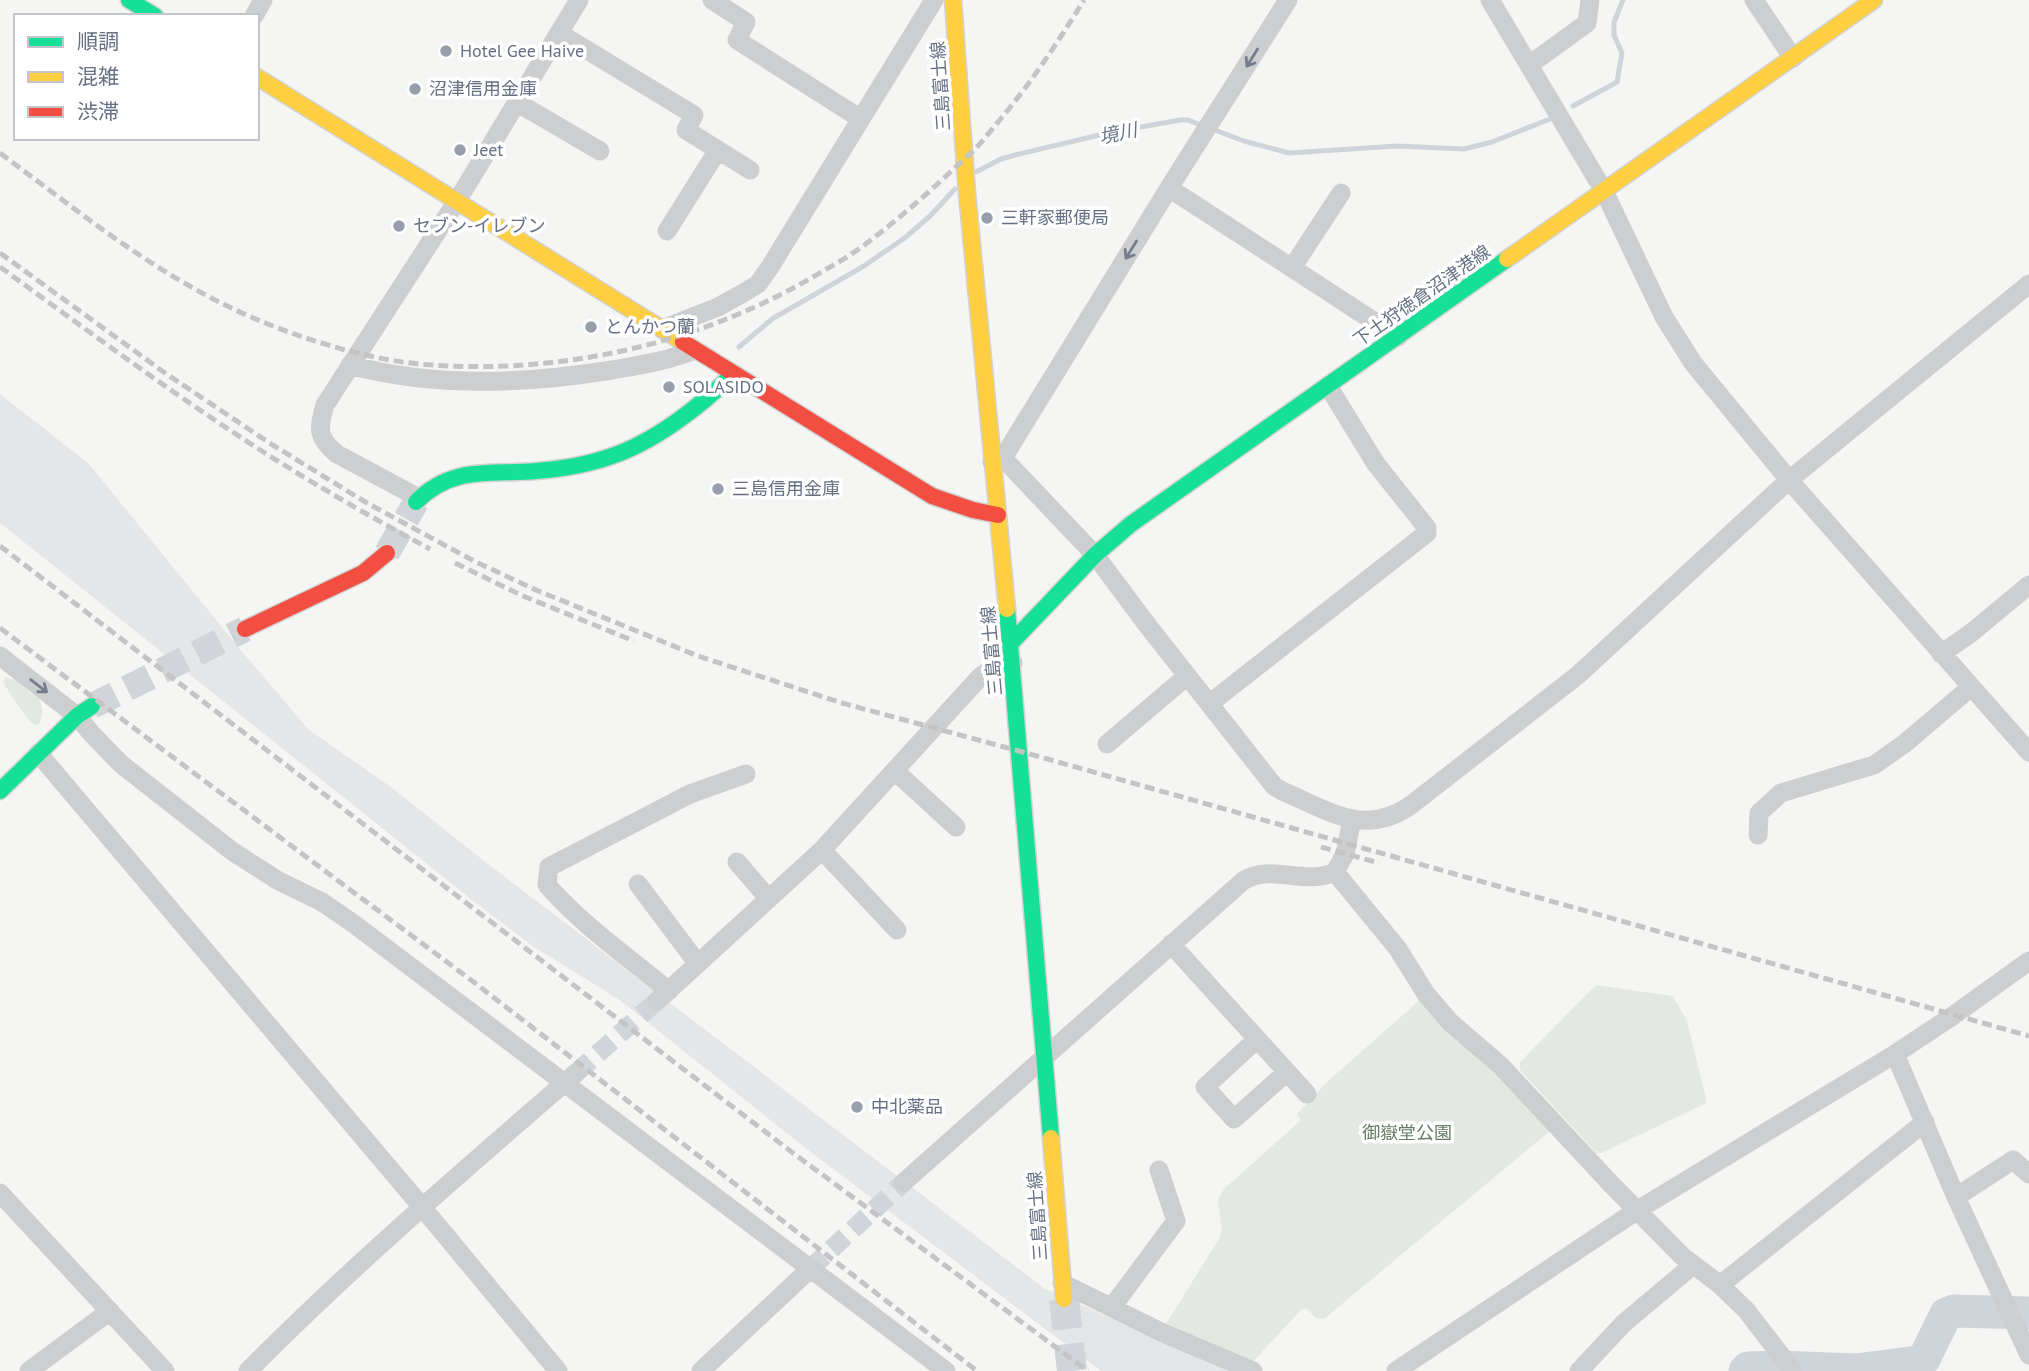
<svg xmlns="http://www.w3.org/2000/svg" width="2029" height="1371" font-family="'PT Sans','Noto Sans JP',sans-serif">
<rect width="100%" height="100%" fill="#f5f6f4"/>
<path fill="#e5e6e7" d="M 0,394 L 89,464 L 239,648 L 309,730 L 391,787 L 488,864 L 1044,1288 L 1229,1371 L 1101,1371 L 804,1147 L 621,1001 L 531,945 L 472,900 L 0,523 Z"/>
<path fill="#e4e8e3" d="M 5,677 C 15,680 25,682 29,693 L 39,698 C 43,708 44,716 38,725 L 32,724 L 12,697 L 3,682 Z
M 1596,985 L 1673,996 L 1687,1021 L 1707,1103 L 1601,1153 L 1596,1153 L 1520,1070 L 1520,1062 Z
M 1422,998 L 1491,1067 L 1550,1131 L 1324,1319 L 1316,1318 L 1306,1308 L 1301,1310 L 1250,1365 L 1166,1324 L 1220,1237 L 1222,1231 L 1218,1200 L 1224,1189 L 1301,1120 L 1297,1114 L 1328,1081 Z"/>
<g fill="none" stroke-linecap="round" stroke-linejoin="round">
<path stroke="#ced4d9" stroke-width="5" d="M 1573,106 L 1617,82 L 1622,53 L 1614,35 L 1614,22 L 1623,0
M 1212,129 L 1244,141 L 1289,153 L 1397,146 L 1464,149 L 1492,142 L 1550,119
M 976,172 L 1001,159 L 1015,155 L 1108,133 L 1180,120 L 1188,120 L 1203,126
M 739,347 L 772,319 L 864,266 L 906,237 L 930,216 L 955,189"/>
<path stroke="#ced4d9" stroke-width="33" d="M 1745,1371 L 1748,1368 L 1777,1367 L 1856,1370 L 1917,1362 L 1924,1359 L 1946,1314 L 1954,1311 L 2029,1313"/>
<path stroke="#d1d4d8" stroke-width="19" stroke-dasharray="19 10" stroke-linecap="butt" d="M 576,1073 L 657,1001
M 810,1269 L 904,1182"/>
<path stroke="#d1d4d8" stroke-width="26" stroke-dasharray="26 13" stroke-linecap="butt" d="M 387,553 L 416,502
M 92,706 L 245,629"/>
<path stroke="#d1d4d8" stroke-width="30" stroke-dasharray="30 15" stroke-linecap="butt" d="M 1064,1299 L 1072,1371"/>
<defs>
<path id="fast" d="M 129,0 L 155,16
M 416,502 C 452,465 490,475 536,471 C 560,469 586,465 609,457 C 653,443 701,406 733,374
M 1007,609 L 1051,1138
M 1010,644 L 1095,555 L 1131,524 L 1507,259
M 0,791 L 77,716 L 92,706"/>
<path id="slow" d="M 953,0 L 967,193 L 1007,609
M 257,77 L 683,342
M 1507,259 L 1874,0
M 1051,1138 L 1064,1299"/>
<path id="jam" d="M 683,342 L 932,496 L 973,510 L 998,515
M 245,629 L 363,573 L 387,553"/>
</defs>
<use href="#fast" stroke="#d2d3d3" stroke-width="19"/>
<use href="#slow" stroke="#d2d3d3" stroke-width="19"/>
<use href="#jam" stroke="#d2d3d3" stroke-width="19"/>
<path stroke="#cdcecf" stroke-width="19" d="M 712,0 L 746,22 L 737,40 L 861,119
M 1490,0 L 1604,191 L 1664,317 L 1693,363 L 1789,480 L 2029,752
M 1754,0 L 1793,58
M 254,16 L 263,0
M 559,33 L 694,115 L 686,130 L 750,170
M 1529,65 L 1587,23 L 1590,0
M 518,103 L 600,151
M 1169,188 L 1398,337
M 667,231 L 718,150
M 1292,268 L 1341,193
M 662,329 L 718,307 L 745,292 L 758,284 L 770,267 L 934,0
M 350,365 C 435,388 526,384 612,370 C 641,365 667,361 695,350
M 1003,458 L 1095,555 L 1148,626 L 1274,786 L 1282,791 C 1328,810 1365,838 1411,805 L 1578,675 L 1789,480 L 2029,284
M 992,462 L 1003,458 L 1169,188 L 1288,0
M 419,498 L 337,454 C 317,438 318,428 325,405 L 457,201 L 579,0
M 1941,654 L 1971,633 L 2029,585
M 0,656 L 77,716 L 91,733 L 121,764 L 232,851 L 277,880 L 322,902 L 354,924 L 946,1371
M 1209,704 L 1427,533 L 1427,528 L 1376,464 L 1328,386
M 1107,744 L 1187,676
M 38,753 L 422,1207 L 558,1371
M 895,771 L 956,827
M 1758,835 L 1759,813 L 1781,793 L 1874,765 L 1904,744 L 1971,687
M 822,850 L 897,930
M 737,862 L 769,899
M 1335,872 L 1345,854 L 1352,819
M 638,884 L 698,964
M 1171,944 L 1307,1094
M 669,991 C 628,957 582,925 547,885 L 549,867 L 690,794 L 746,774
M 657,1001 L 822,850 L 980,677 L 988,671 L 1013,663
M 1257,1039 L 1205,1087 L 1234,1119 L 1287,1072
M 1895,1054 L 1956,1197 L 2029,1355
M 904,1182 L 1243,881 C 1269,863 1305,886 1335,872 L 1398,949 L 1426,994 L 1450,1022 L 1501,1066 L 1611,1184 L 1682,1256 L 1719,1284 L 1746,1310 L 1793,1371
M 0,1193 L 165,1371
M 1956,1197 L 2013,1160 L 2029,1174
M 1062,1283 L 1161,1332 L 1253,1371
M 1720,1285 L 1925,1122
M 1112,1307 L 1176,1221 L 1159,1170
M 29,1371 L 110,1311
M 248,1371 C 352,1266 464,1170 576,1073
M 701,1371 L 810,1269
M 1396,1371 L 1636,1211 L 1895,1054 L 1954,1015 L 2029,961
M 1579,1371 L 1624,1323 L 1693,1265"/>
<use href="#fast" stroke="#16e098" stroke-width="16"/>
<use href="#slow" stroke="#ffcf43" stroke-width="16"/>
<use href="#jam" stroke="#f24e42" stroke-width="16"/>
<path stroke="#c4c4c5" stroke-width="5" stroke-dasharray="10 5" stroke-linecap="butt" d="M 0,153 C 82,214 162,280 258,320 C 306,340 367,359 419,364 C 555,376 694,346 813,277 C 830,267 847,258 863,246 C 902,217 938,184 974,150 C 983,141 991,130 999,121 C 1031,83 1058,42 1084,0
M 0,253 L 165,373 L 268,442 L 367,503 L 474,561 L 536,590 L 698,656 L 842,703 L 1019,751 L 2029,1036
M 0,267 C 87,330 174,395 265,453 C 319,487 374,519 430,549
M 0,546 L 793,1153 L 1088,1371
M 455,563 L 523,596 L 634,641
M 0,628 L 471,980 L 977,1371
M 1321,847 L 1379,863"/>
</g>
<defs><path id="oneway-shaft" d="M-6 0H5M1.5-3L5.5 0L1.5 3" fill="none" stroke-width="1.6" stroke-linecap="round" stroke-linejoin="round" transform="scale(1.75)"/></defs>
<g stroke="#757d8e">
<use href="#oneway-shaft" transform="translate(1252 58) rotate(122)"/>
<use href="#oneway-shaft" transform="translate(1131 250) rotate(122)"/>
<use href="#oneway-shaft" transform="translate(39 686) rotate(38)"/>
</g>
<g fill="#989eab" stroke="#fff" stroke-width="2.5">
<circle cx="446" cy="51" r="7"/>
<circle cx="415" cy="89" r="7"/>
<circle cx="460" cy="150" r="7"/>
<circle cx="987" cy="218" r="7"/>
<circle cx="399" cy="226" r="7"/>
<circle cx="591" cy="327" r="7"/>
<circle cx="669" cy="387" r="7"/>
<circle cx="718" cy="489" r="7"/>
<circle cx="857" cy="1107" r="7"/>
</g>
<g text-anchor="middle" stroke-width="7" stroke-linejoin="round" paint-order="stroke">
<g font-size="18" fill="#666f83" stroke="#fff" text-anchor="start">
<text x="460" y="57">Hotel Gee Haive</text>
<text x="429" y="95">沼津信用金庫</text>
<text x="474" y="156">Jeet</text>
<text x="1001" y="224">三軒家郵便局</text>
<text x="413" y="232">セブン-イレブン</text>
<text x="605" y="333">とんかつ蘭</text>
<text x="683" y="393">SOLASIDO</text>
<text x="732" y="495">三島信用金庫</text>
<text x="871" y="1113">中北薬品</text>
</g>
<g font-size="18" fill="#666f83" stroke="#fff">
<text transform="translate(941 86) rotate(-94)" y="6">三島富士線</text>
<text transform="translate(1422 296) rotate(-35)" y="6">下土狩徳倉沼津港線</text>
<text transform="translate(992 651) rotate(-95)" y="6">三島富士線</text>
<text transform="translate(1038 1216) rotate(-94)" y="6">三島富士線</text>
</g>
<g font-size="18" fill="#657b66" stroke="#fff">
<text x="1407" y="1139">御嶽堂公園</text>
</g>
<g font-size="19" font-style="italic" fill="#687686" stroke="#fff">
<text transform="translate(1118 133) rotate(-12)" y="7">境川</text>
</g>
</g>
<rect x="14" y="14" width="245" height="126" fill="#ffffff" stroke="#c2c5cd" stroke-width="2"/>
<rect x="28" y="37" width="35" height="10" fill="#16e098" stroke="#c2c5cd" stroke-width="2"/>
<text x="77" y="49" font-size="21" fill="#666f83">順調</text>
<rect x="28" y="72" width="35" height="10" fill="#ffcf43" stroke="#c2c5cd" stroke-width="2"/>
<text x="77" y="84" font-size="21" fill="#666f83">混雑</text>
<rect x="28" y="107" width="35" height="10" fill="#f24e42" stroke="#c2c5cd" stroke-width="2"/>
<text x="77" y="119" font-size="21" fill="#666f83">渋滞</text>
</svg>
